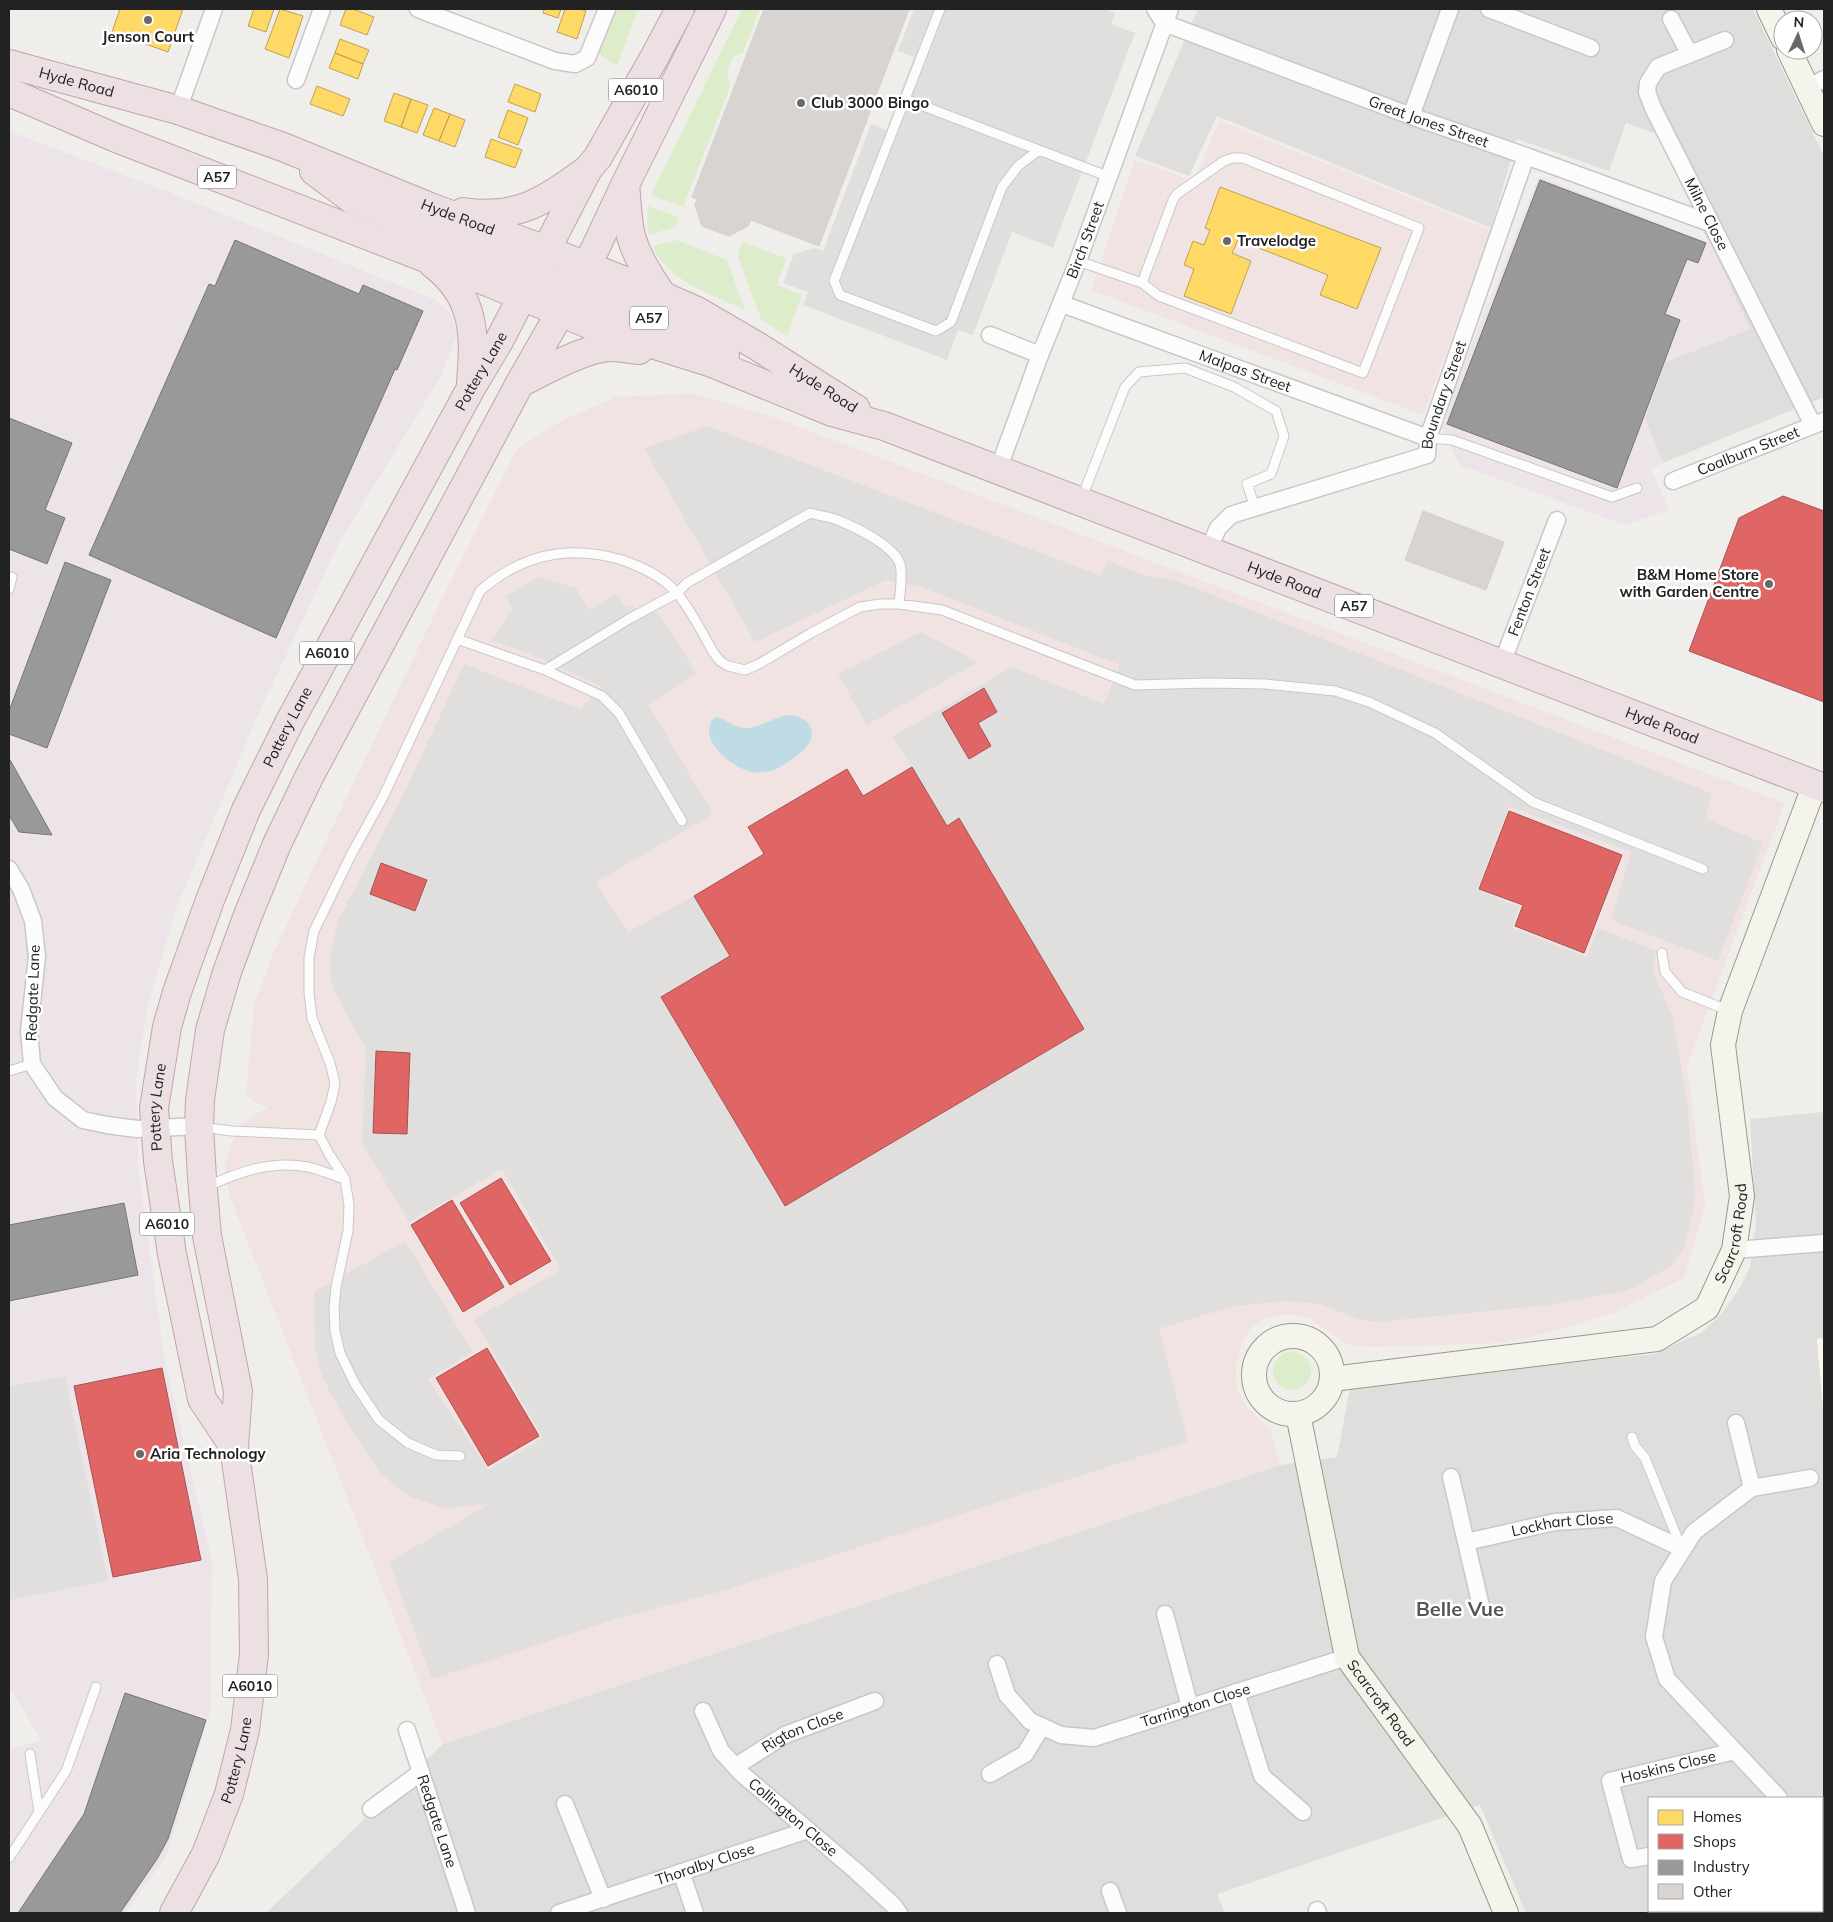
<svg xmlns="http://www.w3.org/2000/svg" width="1833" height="1922" font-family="Mulish,sans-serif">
<rect width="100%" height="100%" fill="#f0eeeb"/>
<path fill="#dfdedc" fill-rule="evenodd" d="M 1198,9 L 1753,9 L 1824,156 L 1824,397 L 1663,463 L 1645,419 L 1665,362 L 1750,329 L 1657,134 L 1626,123 L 1609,171 L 1517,139 L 1491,228 L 1217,116 L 1189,176 L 1135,156 Z
M 1824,1112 L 1824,1338 L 1817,1339 L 1824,1419 L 1824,1913 L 1526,1913 L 1480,1805 L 1217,1894 L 1225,1913 L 266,1913 L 443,1744 L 1280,1465 L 1337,1457 L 1350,1389 L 1378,1382 L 1655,1354 L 1702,1332 L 1721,1315 L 1741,1286 L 1750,1267 L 1756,1222 L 1750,1119 ZM 1649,1798 L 1822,1798 L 1822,1911 L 1649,1911 Z"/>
<path fill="#f1e3e1" d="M 1219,120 L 1492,231 L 1423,415 L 1091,290 L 1135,160 L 1194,181 Z
M 693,393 L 776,418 L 1785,803 L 1687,1065 L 1705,1206 L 1684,1278 L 1613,1313 L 1545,1334 L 1501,1343 L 1370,1347 L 1346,1344 L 1309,1318 L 1293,1315 L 1280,1315 L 1264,1319 L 1251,1328 L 1243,1340 L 1236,1365 L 1236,1377 L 1238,1390 L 1246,1406 L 1271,1430 L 1280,1465 L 443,1744 L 229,1194 L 225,1165 L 238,1126 L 268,1107 L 253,1101 L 246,1094 L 254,1005 L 273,954 L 331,830 L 446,590 L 517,449 L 561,421 L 616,397 Z"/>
<path fill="#ede4e9" d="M 9,131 L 169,192 L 436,300 L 451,314 L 457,335 L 441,376 L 338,545 L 257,717 L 176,909 L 147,1009 L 136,1082 L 138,1164 L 164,1357 L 212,1561 L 210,1713 L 166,1857 L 125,1913 L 9,1913 L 9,1749 L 41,1740 L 9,1687 Z
M 1539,176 L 1710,243 L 1750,329 L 1665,362 L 1645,419 L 1663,463 L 1651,469 L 1669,510 L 1625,525 L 1460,465 L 1440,424 Z"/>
<path fill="#f8f7e8" d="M 1824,1338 L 1824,1419 L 1817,1339 Z"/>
<path fill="#ddeccb" d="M 617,9 L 638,9 L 617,66 L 599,54 Z
M 742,9 L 760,9 L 743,52 L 732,58 L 727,73 L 730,87 L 683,207 L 651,195 Z
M 648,206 L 679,217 L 675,227 L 649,235 L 647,225 Z
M 676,240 L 727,260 L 745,310 C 715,296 665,280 653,246 Z
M 742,242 L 786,258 L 777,285 L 802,295 L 787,336 L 761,319 L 738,256 Z
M1273 1371a19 19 0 1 1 38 0a19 19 0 1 1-38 0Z"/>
<path fill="#e0dfde" d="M 914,9 L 1103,9 L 1115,13 L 1111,24 L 1135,33 L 1053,248 L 1012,232 L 973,335 L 958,330 L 947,360 L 803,305 L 808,292 L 783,283 L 794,254 L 814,248 L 823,251 L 871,124 L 886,130 L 914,57 L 898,51 Z
M 708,426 L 1101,576 L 1107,561 L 1144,575 L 1175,580 L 1711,793 L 1706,819 L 1763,843 L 1718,961 L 1611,920 L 1631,852 L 1509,806 L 1477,890 L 1519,907 L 1512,928 L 1587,957 L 1598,928 L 1656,951 L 1653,970 L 1673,1018 L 1688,1109 L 1695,1190 L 1694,1207 L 1685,1245 L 1671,1266 L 1627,1291 L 1548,1305 L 1377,1322 L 1358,1319 L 1320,1304 L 1286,1301 L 1233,1306 L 1159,1329 L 1188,1441 L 723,1591 L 622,1617 L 432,1679 L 389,1562 L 489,1504 L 445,1508 L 411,1497 L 394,1485 L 378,1470 L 347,1422 L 331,1395 L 320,1370 L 315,1347 L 314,1292 L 405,1241 L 473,1352 L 428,1379 L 489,1470 L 543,1438 L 474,1319 L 561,1270 L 502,1169 L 409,1222 L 362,1143 L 366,1049 L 334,991 L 331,981 L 330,955 L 338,921 L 404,793 L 464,664 L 580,709 L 602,687 L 540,658 L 491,640 L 513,610 L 506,596 L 539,577 L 576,588 L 589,610 L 617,594 L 624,605 L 659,614 L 697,674 L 648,704 L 713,814 L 596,882 L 628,932 L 694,896 L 730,956 L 661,997 L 785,1205 L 1084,1029 L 959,819 L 947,826 L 912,767 L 892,737 L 1012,667 L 1104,704 L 1120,665 L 919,586 L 886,580 L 755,642 L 644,448 Z
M 921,632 L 978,662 L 867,725 L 838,674 Z
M 65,1376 L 108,1581 L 9,1600 L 9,1386 Z"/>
<path fill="#bfdbe3" d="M 789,715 C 802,716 815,724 811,739 C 808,748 795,758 787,762 C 783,765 778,768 774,770 C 768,772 757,773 751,772 C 734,768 703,744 710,725 C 711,721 713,718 717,717 C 723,717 734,728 745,728 C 761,728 773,717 789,715 Z"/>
<path fill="#ffd966" stroke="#bda252" d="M 120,9 L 183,9 L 168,52 L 112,32 Z
M 254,9 L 274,9 L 266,32 L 248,26 Z
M 280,9 L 303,16 L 289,58 L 265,49 Z
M 346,9 L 353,9 L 374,17 L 367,35 L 340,25 Z
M 544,9 L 561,9 L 558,18 L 543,13 Z
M 565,9 L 580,9 L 586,11 L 577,39 L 557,32 Z
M 340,39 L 369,50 L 363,64 L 335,53 Z
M 335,53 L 363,64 L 358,79 L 329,68 Z
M 515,84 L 541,94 L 535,112 L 508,102 Z
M 317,86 L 350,99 L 343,116 L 310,104 Z
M 394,93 L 411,99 L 401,127 L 384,121 Z
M 411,99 L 428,105 L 417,133 L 401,127 Z
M 434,108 L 450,114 L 439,141 L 423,135 Z
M 508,110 L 528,118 L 518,145 L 498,137 Z
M 450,114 L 465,120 L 455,147 L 439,141 Z
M 491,139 L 522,150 L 515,168 L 485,157 Z
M 1220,187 L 1381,248 L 1357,309 L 1320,295 L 1328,275 L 1238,240 L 1232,253 L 1251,261 L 1231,314 L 1184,296 L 1194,269 L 1184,265 L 1193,241 L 1204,245 L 1210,230 L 1205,228 Z"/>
<path fill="#e06666" stroke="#a75252" d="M 1783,496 L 1824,511 L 1824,702 L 1689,651 L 1739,518 Z
M 984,688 L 997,712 L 978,723 L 991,746 L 969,759 L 942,713 Z
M 912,767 L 947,826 L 959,818 L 1084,1029 L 785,1206 L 661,997 L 730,956 L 694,896 L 764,854 L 748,827 L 847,769 L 863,796 Z
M 1509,811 L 1622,855 L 1584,953 L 1515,926 L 1523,905 L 1479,889 Z
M 381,863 L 427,880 L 415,911 L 370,894 Z
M 376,1051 L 410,1053 L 407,1134 L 373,1133 Z
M 501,1178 L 551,1261 L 510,1285 L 460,1203 Z
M 452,1200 L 504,1287 L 463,1312 L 411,1225 Z
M 487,1348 L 539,1436 L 488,1466 L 436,1378 Z
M 162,1368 L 201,1560 L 113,1577 L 74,1386 Z"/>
<path fill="#999" stroke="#757575" d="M 1540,180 L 1706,243 L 1698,263 L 1687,259 L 1665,314 L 1680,320 L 1617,488 L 1447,424 Z
M 235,240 L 359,294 L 363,285 L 423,311 L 397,370 L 395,369 L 276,638 L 89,555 L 209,284 L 215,286 Z
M 9,418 L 72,443 L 45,510 L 65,518 L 47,564 L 9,549 Z
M 65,562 L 111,580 L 47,748 L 9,734 L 9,711 Z
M 9,758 L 52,835 L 19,832 L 9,815 Z
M 124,1203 L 138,1275 L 9,1301 L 9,1225 Z
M 125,1693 L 206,1720 L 168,1839 L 157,1859 L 120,1913 L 18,1913 L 84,1814 Z"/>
<path fill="#d7d4d2" stroke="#d3d0cc" d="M 764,9 L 909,9 L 819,246 L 751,220 L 748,226 L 729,236 L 702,226 L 695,205 L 697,199 L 692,197 Z
M 1423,511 L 1504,542 L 1486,590 L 1405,560 Z"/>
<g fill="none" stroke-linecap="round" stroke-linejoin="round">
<defs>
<path id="lane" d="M 905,99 L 940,9
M 1039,150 L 1018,166 L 1002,187 L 951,322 L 936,331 L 840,295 L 834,281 L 905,99 L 1107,176
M 1078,261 L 1142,283 L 1173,200 L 1177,194 L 1224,161 L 1233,158 L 1243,158 L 1419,228 L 1363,373 L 1159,296 L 1142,283
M 1428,438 L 1452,440 L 1612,497 L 1637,488
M 1081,500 L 1125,387 L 1139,372 L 1185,368 L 1234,387 L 1276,411 L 1284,436 L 1271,474 L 1247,484 L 1255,507
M 9,589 L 12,577
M 457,639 L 545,670 L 602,696 L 619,713 L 682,821
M 545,670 L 629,619 L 677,593 L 687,583 L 810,513 C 820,516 831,517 840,521 C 857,528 894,546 900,564 C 903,576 900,591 899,604
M 1662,953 L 1665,972 L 1682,992 L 1730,1011
M 9,1071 L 32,1064
M 201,1127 L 232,1131 L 319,1135
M 206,1187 C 239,1172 271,1160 308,1167 C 320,1170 333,1175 345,1179
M 1632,1437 L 1635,1446 L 1645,1458 L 1681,1547
M 460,1456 L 436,1455 L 408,1443 L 379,1420 L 355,1384 L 340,1353 L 335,1331 L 334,1307 L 336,1287 L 348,1231 L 349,1205 L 345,1179 L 329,1154 L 319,1135 L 331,1102 L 335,1083 L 330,1063 L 312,1018 L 309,992 L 309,958 L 314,931 L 351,855 L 383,797 L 480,591 C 521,555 569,544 622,560 C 642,567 662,576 677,593 C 691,610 702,632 713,652 L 720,661 L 728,666 L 745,670 L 759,664 L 811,633 L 860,607 L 880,604 L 899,604 L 942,610 L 1135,685 L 1208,683 L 1265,684 L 1335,691 L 1369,702 L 1435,733 L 1533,802 L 1703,869
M 30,1754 L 39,1812
M 9,1858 L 66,1771 L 96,1687"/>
<g id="street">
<path d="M 418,9 L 555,61 L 575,64 L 587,58 L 607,9"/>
<path id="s1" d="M 1155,9 L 1164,23 L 1411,116 L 1526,156 L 1710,223"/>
<path d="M 1489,9 L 1591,48"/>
<path d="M 1671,19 L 1689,53"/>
<path id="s2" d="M 1725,40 L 1658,67 L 1648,83 L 1647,92 L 1653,108 L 1813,425"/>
<path d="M 296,80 L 322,9"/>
<path d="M 1807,88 L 1824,79"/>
<path d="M 178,110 L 214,9"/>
<path d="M 1411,116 L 1450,9"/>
<path id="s3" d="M 1062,304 L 1428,438"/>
<path d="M 990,335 L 1040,355"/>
<path id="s4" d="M 998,470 L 1040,355 L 1078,261 L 1170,9"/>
<path id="s5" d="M 1673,481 L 1824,421"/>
<path id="s6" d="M 1208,551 L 1218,528 L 1231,515 L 1427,455 L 1428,438 L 1526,156"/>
<path id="s7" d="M 1502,663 L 1557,520"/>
<path d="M 9,869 L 21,889 L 33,921 L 37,957 L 29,1031 L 32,1064 L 55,1098 L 83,1120 L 107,1125 L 137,1129 L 199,1126"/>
<path d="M 1734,1250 L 1824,1243"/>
<path d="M 1736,1423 L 1752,1488"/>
<path d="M 1451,1477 L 1466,1542"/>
<path id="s8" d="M 1481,1606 L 1466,1542 L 1555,1522 L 1617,1518 L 1683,1549"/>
<path d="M 1165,1614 L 1190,1707"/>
<path id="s9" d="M 997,1664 L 1007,1695 L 1030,1721 L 1061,1735 L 1094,1738 L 1347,1657"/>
<path d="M 1236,1692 L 1262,1776 L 1303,1812"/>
<path id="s10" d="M 703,1711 L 721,1751 L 742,1774 L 856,1871 L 893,1905 L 899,1913"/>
<path id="s11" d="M 407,1730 L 467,1913"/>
<path id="s12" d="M 736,1766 L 785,1735 L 875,1701"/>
<path d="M 990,1774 L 1025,1754 L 1042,1726"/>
<path d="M 1779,1798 L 1667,1679 L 1654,1637 L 1663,1581 L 1694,1532 L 1752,1488 L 1810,1478"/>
<path d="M 565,1804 L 603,1899"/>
<path d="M 371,1809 L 421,1772"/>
<path id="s13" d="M 1649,1856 L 1631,1859 L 1610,1781 L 1735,1751"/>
<path d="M 681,1872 L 695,1913"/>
<path d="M 1110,1891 L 1118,1913"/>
<path d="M 1317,1910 L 1318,1913"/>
<path id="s14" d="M 559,1913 L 808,1830"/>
<path d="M 1812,1913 L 1812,1911"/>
</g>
<g id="secondary">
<path d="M 1769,9 L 1783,38"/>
<path d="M 1789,50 L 1824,124"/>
<circle cx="1293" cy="1375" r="39"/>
<path id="s15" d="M 1332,1379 L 1657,1339 L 1707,1308 L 1734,1250 L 1742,1196 L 1723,1045 L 1730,1011 L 1815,784"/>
<path id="s16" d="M 1298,1414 L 1347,1657 L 1470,1826 L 1506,1913"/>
</g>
<g id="highway">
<path id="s17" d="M 9,64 L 178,110 L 283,147 L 430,207 L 546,250 L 663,296 L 697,311 L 757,346 L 856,409"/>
<path id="s18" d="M 9,92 L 116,138 L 490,283 L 591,325 L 712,363 L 832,412 L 884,426 L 1824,788"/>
<path d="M 314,171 L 353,200 L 534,273 L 547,285"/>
<path d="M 625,185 C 627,202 627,220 631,236 C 637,258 650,278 663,296"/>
<path d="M 463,212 C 515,220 544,202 584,172"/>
<path d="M 433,264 C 476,297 475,335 471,383"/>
<path d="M 560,280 L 574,290 L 678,329 L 725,355"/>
<path d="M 520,383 C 544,371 586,347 612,347 C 620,347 630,349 639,350"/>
<path id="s19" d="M 234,1447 L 202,1399 L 172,1254 L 158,1161 L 154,1108 L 167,1027 L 177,992 L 210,900 L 246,810 L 289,723 L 471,388 L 499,341 L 588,169 L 598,157 L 654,58 L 680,9"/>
<path id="s20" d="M 174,1913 L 206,1854 L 229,1794 L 245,1730 L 254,1654 L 253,1579 L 234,1447 L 238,1391 L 207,1236 L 202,1178 L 199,1126 L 200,1100 L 210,1030 L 227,972 L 248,915 L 277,844 L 309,777 L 520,383 L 587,266 L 625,185 L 712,9"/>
</g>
</defs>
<use href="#lane" stroke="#c9c8c7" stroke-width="11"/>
<use href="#street" stroke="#c9c8c7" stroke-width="19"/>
<use href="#secondary" stroke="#999a82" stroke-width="26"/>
<use href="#highway" stroke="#c5a2ac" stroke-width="30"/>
<use href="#lane" stroke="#fdfcfc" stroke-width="9"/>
<use href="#street" stroke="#fdfcfc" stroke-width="16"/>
<use href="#secondary" stroke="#f4f4ed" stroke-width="24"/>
<use href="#highway" stroke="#ece0e2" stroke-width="28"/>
</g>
<g fill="#6a6968" stroke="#fff" stroke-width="2">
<circle cx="148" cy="20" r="5"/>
<circle cx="801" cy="103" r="5"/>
<circle cx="1227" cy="241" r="5"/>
<circle cx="1769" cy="584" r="5"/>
<circle cx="140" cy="1454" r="5"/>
</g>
<g text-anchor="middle" stroke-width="5" stroke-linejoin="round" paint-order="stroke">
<g fill="#fff" stroke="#646464" stroke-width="1">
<rect x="608.5" y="78.5" width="55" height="23" rx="4"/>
<rect x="198" y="165.5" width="38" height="23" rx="4"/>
<rect x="630" y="306.5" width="38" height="23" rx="4"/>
<rect x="1335" y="594.5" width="38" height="23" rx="4"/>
<rect x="299.5" y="641.5" width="55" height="23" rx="4"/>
<rect x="139.5" y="1212.5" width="55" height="23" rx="4"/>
<rect x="222.5" y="1674.5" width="55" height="23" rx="4"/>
</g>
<g font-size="14" font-weight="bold" fill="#222">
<text x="636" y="95">A6010</text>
<text x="217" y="182">A57</text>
<text x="649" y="323">A57</text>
<text x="1354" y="611">A57</text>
<text x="327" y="658">A6010</text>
<text x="167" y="1229">A6010</text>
<text x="250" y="1691">A6010</text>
</g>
<g font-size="15" font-weight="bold" fill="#222" stroke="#fff" text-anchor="start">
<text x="148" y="42" text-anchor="middle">Jenson Court</text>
<text x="811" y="108">Club 3000 Bingo</text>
<text x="1237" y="246">Travelodge</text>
<text x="1759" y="580" text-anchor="end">B&amp;M Home Store<tspan x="1759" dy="17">with Garden Centre</tspan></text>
<text x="150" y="1459">Aria Technology</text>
</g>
<g font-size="15" fill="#222" stroke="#fff">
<text dy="5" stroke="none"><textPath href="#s17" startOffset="70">Hyde Road</textPath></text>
<text dy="5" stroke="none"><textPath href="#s1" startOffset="299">Great Jones Street</textPath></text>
<text dy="5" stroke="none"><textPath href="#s2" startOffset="236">Milne Close</textPath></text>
<text dy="5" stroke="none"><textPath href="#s17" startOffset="475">Hyde Road</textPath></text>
<text dy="5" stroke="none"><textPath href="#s4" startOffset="246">Birch Street</textPath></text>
<text dy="5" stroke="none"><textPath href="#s19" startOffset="1164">Pottery Lane</textPath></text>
<text dy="5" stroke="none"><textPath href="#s3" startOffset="195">Malpas Street</textPath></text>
<text dy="5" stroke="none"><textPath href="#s17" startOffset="880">Hyde Road</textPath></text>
<text dy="5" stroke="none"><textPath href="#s6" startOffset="311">Boundary Street</textPath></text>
<text dy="5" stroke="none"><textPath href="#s5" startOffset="81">Coalburn Street</textPath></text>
<text dy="5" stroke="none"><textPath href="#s18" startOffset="1366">Hyde Road</textPath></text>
<text dy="5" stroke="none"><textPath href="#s7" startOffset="76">Fenton Street</textPath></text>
<text dy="5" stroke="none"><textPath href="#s18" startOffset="1771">Hyde Road</textPath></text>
<text dy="5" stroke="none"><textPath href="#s19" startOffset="759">Pottery Lane</textPath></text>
<text transform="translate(33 993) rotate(-88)" y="5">Redgate Lane</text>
<text dy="5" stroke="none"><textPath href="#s19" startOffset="354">Pottery Lane</textPath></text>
<text dy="5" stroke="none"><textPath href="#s15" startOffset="466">Scarcroft Road</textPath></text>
<text dy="5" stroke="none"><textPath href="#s8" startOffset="164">Lockhart Close</textPath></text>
<text dy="5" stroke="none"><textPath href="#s16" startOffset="305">Scarcroft Road</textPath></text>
<text dy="5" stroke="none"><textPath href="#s9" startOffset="241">Tarrington Close</textPath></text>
<text dy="5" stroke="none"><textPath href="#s12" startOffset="76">Rigton Close</textPath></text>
<text dy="5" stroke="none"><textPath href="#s20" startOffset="166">Pottery Lane</textPath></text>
<text dy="5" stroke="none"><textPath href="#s13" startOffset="159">Hoskins Close</textPath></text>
<text dy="5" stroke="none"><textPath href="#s10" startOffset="142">Collington Close</textPath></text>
<text dy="5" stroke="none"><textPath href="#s11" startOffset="96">Redgate Lane</textPath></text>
<text dy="5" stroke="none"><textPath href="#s14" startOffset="154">Thoralby Close</textPath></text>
</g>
<g font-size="20" font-weight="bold" fill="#555" stroke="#fff">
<text x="1460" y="1616">Belle Vue</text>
</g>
</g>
<rect width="1833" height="1922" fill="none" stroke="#222222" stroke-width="20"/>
<rect x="1648" y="1797" width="175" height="115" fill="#ffffff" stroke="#a7a7a7"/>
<rect x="1658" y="1810" width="25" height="15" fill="#ffd966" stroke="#a7a7a7"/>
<text x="1693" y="1822" font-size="15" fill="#222222">Homes</text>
<rect x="1658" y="1834" width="25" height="15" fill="#e06666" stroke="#a7a7a7"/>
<text x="1693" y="1847" font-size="15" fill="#222222">Shops</text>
<rect x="1658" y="1860" width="25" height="15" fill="#999999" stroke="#a7a7a7"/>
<text x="1693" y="1872" font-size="15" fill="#222222">Industry</text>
<rect x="1658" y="1884" width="25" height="15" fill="#d7d4d2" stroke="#a7a7a7"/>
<text x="1693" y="1897" font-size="15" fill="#222222">Other</text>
<g transform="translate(1798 35) rotate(4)"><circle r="24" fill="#ffffff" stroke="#a7a7a7"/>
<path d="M0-4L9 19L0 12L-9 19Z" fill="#6a6968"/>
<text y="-8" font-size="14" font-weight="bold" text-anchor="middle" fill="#222222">N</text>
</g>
</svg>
